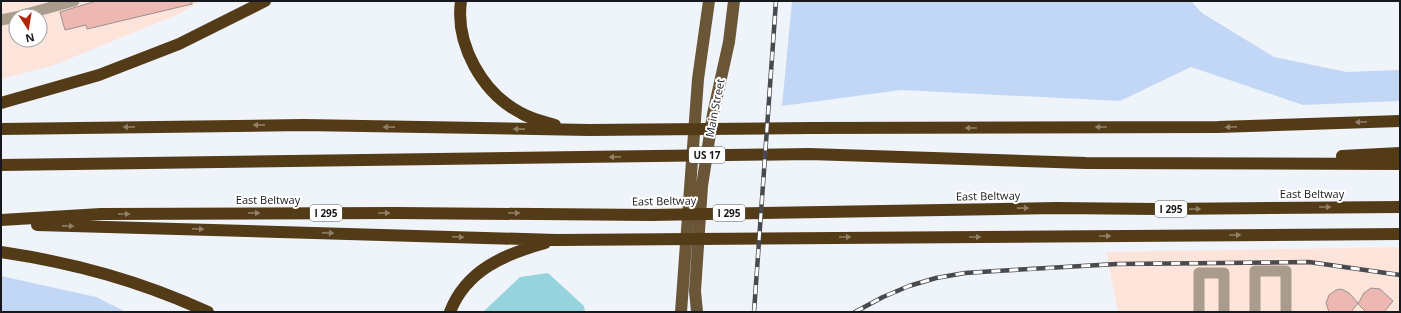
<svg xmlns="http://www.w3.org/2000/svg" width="1401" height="313" font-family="'Open Sans',sans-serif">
<rect width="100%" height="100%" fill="#eff4fb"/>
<path fill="#fde4db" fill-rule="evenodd" d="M 1,1 L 201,1 L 177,15 L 54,65 L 1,79 ZM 16,16 L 40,16 L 40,40 L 16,40 Z
M 1400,247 L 1400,312 L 1118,312 L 1106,252 Z"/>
<path fill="#c2d7f6" d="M 792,1 L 1191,1 L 1202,13 L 1274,57 L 1347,72 L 1400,70 L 1400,101 L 1303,105 L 1191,67 L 1120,101 L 901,90 L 782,106 Z
M 1,276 L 96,297 L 126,312 L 1,312 Z"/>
<path fill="#97d3dd" d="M 548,273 L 584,306 L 585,312 L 483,312 L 520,277 Z"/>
<path fill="#edb8b1" stroke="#988f8e" d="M 96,1 L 192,1 L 192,4 L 87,29 L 86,25 L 65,30 L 60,12 Z
M 1371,288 L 1380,289 L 1393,301 L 1384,312 L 1366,312 L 1358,304 L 1364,293 Z
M 1341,289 L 1349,293 L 1358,303 L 1351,312 L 1329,312 L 1326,303 L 1329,295 L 1336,290 Z"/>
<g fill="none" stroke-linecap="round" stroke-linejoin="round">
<path stroke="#a99c8c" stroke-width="11" d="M 19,16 L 74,1
M 1,20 L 16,17
M 1199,312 L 1199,273 L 1224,273 L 1224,312
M 1255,312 L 1255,271 L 1286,271 L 1286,312"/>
<path stroke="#6b5537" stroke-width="12" d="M 681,312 L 698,79 L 709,1
M 697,312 L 695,291 L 702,186 L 713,114 L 729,42 L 734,1"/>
<path stroke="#543b17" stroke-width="12" d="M 461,1 C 455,44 482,93 521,113 C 531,119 544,122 555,125
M 1,103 L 99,75 L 179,44 L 265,1
M 1,129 L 304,125 L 589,130 L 810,128 L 1218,127 L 1400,121
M 1342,156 L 1400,153
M 1,165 L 809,154 L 1086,163 L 1400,164
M 1,220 L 101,214 L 397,213 L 651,215 L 1056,208 L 1158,209 L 1400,207
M 37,225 L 557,240 L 1400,234
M 1,252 C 75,263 140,281 208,312
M 450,312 C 466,270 505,254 545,243"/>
<defs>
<path id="rail" d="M 754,312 L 776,1
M 855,312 L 883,297 L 909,286 L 936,278 L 965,273 L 996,271 L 1117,264 L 1309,262 L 1400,275"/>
</defs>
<use href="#rail" stroke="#484a4e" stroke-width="4.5"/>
<use href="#rail" stroke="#fff" stroke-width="3" stroke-dasharray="9" stroke-linecap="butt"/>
</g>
<defs><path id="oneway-solid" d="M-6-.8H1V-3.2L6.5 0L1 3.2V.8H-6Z"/></defs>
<g fill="#908068">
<use href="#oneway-solid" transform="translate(1361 122) rotate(178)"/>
<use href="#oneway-solid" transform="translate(259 125) rotate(179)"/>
<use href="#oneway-solid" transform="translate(129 127) rotate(179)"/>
<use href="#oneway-solid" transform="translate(389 127) rotate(-179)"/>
<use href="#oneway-solid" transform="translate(1101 127) rotate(180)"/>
<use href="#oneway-solid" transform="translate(1231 127) rotate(178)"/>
<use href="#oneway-solid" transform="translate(971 128) rotate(180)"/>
<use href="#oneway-solid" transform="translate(519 129) rotate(-179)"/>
<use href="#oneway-solid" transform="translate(615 157) rotate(178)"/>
<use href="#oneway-solid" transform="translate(1325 207)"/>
<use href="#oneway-solid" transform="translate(1023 208) rotate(-1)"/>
<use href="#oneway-solid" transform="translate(1195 209) rotate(-1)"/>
<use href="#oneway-solid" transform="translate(254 213)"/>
<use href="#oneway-solid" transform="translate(384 213)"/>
<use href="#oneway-solid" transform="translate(514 213)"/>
<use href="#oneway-solid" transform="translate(124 214)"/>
<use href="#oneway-solid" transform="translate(68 226) rotate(2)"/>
<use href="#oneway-solid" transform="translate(198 229) rotate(2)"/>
<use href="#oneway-solid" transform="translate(328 233) rotate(2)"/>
<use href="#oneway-solid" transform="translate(1235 235)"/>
<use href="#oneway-solid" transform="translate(1105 236)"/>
<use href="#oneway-solid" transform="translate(458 237) rotate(2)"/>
<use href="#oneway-solid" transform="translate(845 237)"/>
<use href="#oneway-solid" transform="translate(975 237)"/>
</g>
<g text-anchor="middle" stroke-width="4" stroke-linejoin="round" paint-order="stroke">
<g fill="#fff" stroke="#5d5d5f" stroke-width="1">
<rect x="689" y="147" width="36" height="16" rx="3"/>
<rect x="1155" y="201" width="32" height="16" rx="3"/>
<rect x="310" y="205" width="32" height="16" rx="3"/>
<rect x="713" y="205" width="32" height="16" rx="3"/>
</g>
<g font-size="10" font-weight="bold" fill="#17181b">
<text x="707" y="159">US 17</text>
<text x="1171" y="213">I 295</text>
<text x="326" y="217">I 295</text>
<text x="729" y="217">I 295</text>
</g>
<g font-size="11" fill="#17181b" stroke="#fff">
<text transform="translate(715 108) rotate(-79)" y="4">Main Street</text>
<text x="1312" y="198">East Beltway</text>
<text transform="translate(988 196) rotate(-1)" y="4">East Beltway</text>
<text x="268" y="204">East Beltway</text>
<text transform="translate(664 201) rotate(-1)" y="4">East Beltway</text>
</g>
</g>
<rect width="1401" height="313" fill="none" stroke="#17181b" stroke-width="4"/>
<g transform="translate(28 28) rotate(168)"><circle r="19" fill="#ffffff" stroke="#a2a3a4"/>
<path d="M0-3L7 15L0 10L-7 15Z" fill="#b22609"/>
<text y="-6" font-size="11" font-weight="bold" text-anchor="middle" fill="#17181b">N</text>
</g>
</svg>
